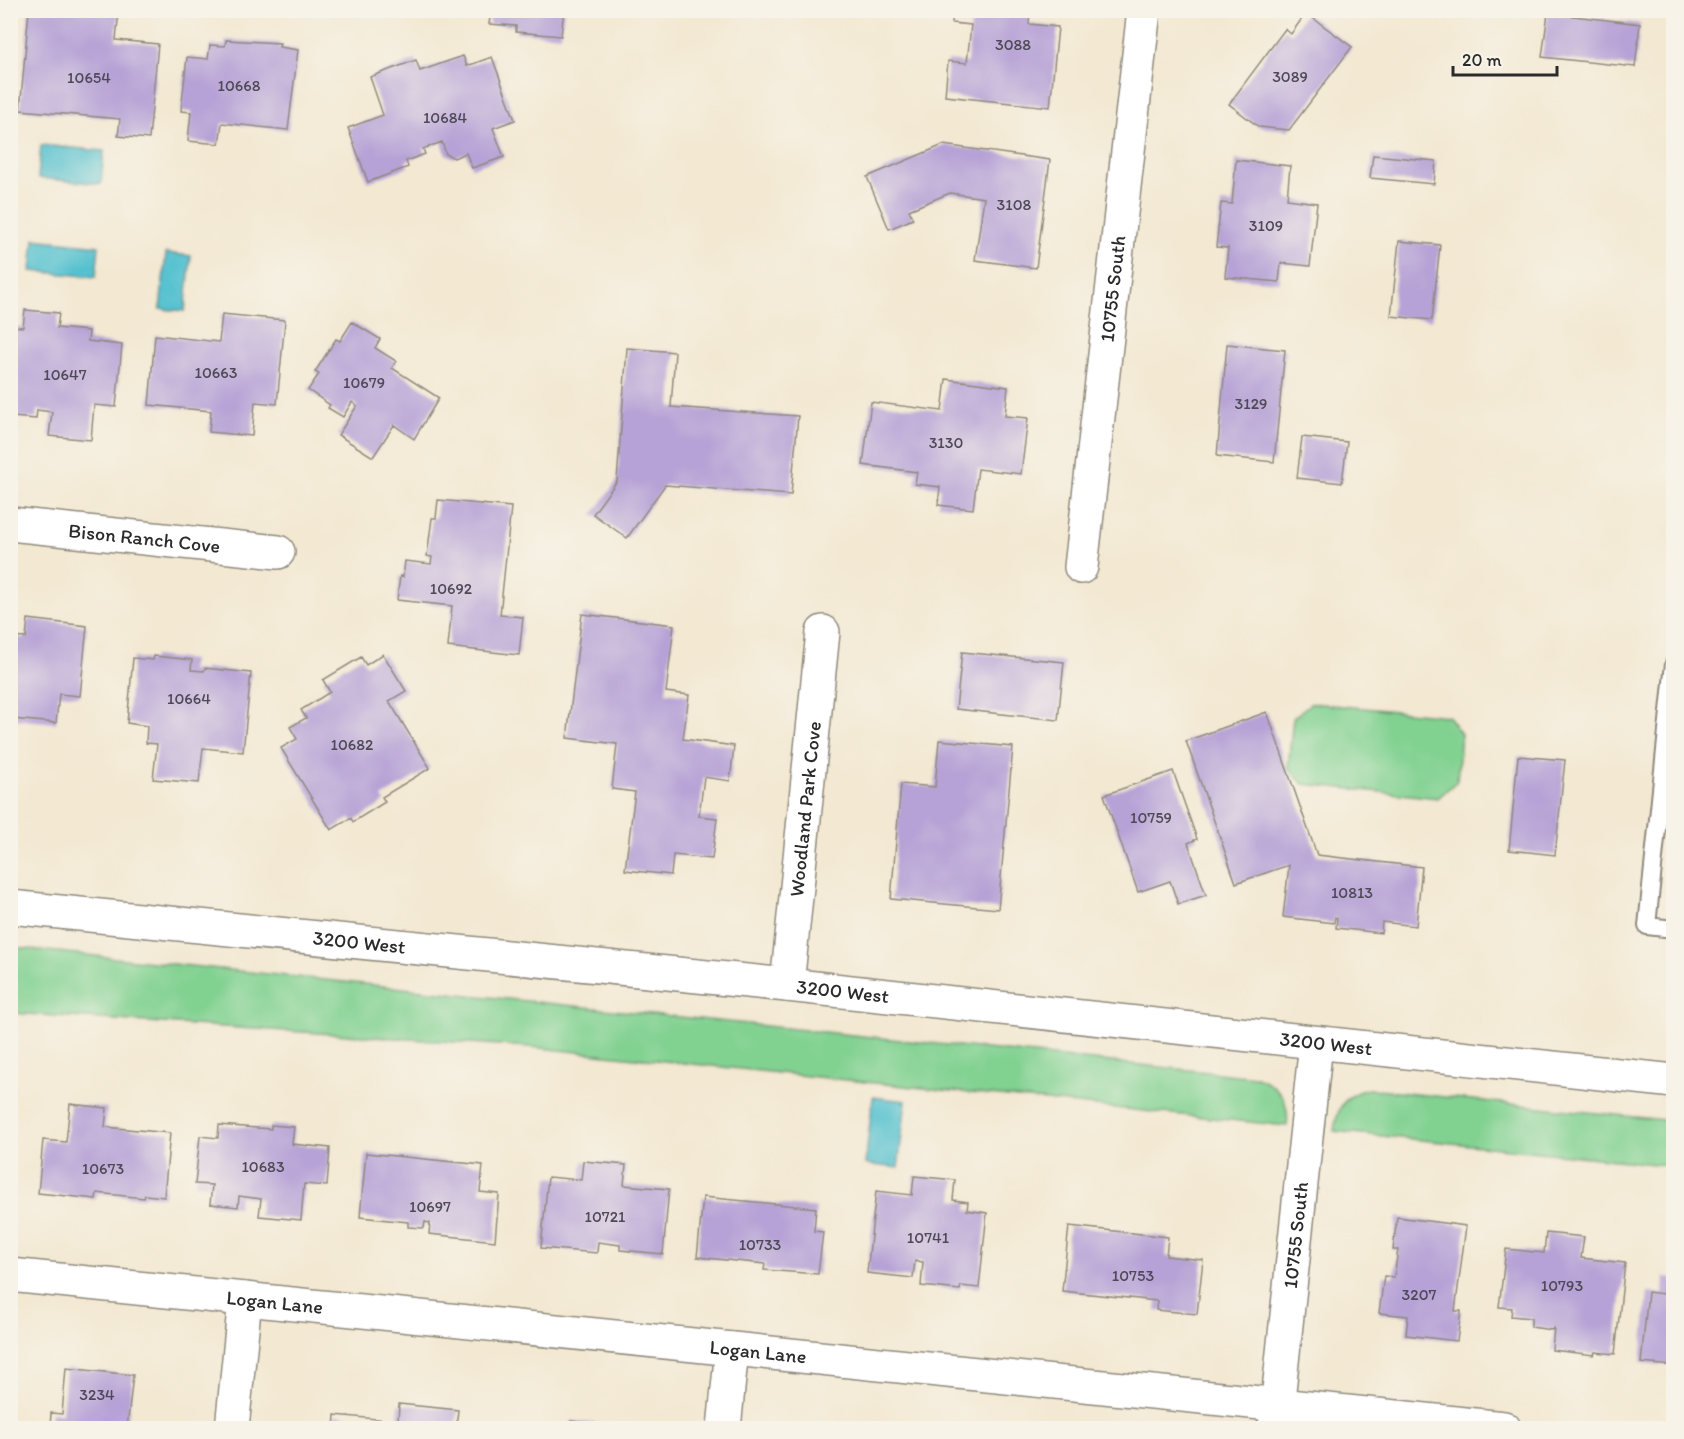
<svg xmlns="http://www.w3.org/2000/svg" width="1684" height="1439" font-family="Itim,sans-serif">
<rect width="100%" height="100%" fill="#f7f3e8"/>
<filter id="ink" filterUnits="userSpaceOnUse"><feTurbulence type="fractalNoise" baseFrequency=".0167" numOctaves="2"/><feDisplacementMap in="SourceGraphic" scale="12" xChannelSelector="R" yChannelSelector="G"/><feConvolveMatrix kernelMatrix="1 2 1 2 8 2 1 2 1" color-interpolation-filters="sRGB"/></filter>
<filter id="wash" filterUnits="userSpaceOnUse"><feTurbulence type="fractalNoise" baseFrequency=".008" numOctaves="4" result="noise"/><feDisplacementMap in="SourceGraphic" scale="24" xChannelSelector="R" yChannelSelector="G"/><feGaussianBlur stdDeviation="1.35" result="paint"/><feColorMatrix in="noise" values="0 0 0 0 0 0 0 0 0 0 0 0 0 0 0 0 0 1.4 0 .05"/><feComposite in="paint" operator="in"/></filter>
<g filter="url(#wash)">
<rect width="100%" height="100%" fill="#f3e8d2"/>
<path fill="#81d191" stroke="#567e5e" stroke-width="1.5" d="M 1311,703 L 1448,716 L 1461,734 L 1457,781 L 1438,798 L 1303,784 L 1288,768 L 1293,718 Z
M 10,947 L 1256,1077 C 1279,1085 1290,1101 1287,1126 L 530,1047 L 11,1013 Z
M 1368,1089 L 1673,1121 L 1673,1166 L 1334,1131 C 1337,1108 1344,1094 1368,1089 Z"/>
<path fill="#55c1cf" stroke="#40767d" stroke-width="1.5" d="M 41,145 L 104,151 L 101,184 L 38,178 Z
M 34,239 L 99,246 L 96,277 L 31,271 Z
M 166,253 L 191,256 L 185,311 L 160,309 Z
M 873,1097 L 906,1101 L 898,1168 L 865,1164 Z"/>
<g id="blocks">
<path fill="#b6a2d6" d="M 29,10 L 119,10 L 116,40 L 158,44 L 149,139 L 118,136 L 120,119 L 20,110 Z
M 491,10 L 564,10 L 561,36 L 516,32 L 516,26 L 489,24 Z
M 953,10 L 1030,10 L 1029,24 L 1058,27 L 1050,107 L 945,96 L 948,61 L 967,63 L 971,25 L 952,23 Z
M 1306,13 L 1352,47 L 1289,130 L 1259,127 L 1229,104 L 1285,29 L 1291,34 Z
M 1548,13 L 1640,24 L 1635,67 L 1542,57 Z
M 226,40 L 280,43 L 279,47 L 298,50 L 288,130 L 222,123 L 219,144 L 188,141 L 191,112 L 181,111 L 187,57 L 208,59 L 210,45 L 225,46 Z
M 463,56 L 467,66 L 492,57 L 515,120 L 493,128 L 504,157 L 472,168 L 466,153 L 454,158 L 446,154 L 442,142 L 423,149 L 425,154 L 406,161 L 408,167 L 368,182 L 348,128 L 383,115 L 370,77 L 416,60 L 420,71 Z
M 943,145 L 1050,160 L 1036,268 L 975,260 L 984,198 L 950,193 L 909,210 L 913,219 L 889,229 L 867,177 Z
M 1373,155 L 1436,161 L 1434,184 L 1370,178 Z
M 1236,160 L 1290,166 L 1287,199 L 1317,203 L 1310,266 L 1281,263 L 1279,282 L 1225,277 L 1228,248 L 1216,247 L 1221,203 L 1232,204 Z
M 1399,241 L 1440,245 L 1432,320 L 1391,316 Z
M 25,310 L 59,313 L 57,328 L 89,331 L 88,341 L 122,345 L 116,407 L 94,405 L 91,440 L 49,436 L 52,412 L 37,410 L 36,419 L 12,417 L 10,326 L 23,327 Z
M 222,314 L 285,320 L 277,404 L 255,402 L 252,436 L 209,432 L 211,411 L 149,405 L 155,335 L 219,342 Z
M 352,322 L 380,339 L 375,348 L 396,361 L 392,368 L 439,398 L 414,439 L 394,425 L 373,457 L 338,435 L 357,406 L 352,402 L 343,417 L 328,408 L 330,405 L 308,390 L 319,374 L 315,372 L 336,339 L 340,341 Z
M 1227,344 L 1285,350 L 1274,462 L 1217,456 Z
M 627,348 L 675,352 L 671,407 L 798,416 L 791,495 L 665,485 L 627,538 L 593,514 L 617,481 Z
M 946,379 L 1008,387 L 1005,416 L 1028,418 L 1021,474 L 978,469 L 973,509 L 938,505 L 940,487 L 915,484 L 917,472 L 863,465 L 871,402 L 942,411 Z
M 1302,437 L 1347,442 L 1342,483 L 1297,478 Z
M 438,500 L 511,507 L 500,615 L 523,617 L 519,655 L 448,647 L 452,606 L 397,600 L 400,576 L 403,577 L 405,561 L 431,564 L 432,557 L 427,556 L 432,518 L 436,518 Z
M 582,614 L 674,625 L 666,692 L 689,695 L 683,739 L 734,746 L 730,781 L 704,777 L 699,816 L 717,818 L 712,859 L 673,855 L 671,875 L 625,870 L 635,792 L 612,789 L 617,744 L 567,738 Z
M 28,619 L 87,626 L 80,696 L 59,694 L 56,723 L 12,719 L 14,698 L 10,698 L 10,637 L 26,638 Z
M 962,652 L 1064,662 L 1058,720 L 956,709 Z
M 383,654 L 406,691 L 389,701 L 430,768 L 382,797 L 385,802 L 353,822 L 351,818 L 331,830 L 281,748 L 297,739 L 290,727 L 306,718 L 301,710 L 330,692 L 323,680 L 361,657 L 366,665 Z
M 154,656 L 192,660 L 191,670 L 204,671 L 205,668 L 251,673 L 243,752 L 203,748 L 199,783 L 153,779 L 157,744 L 146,743 L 147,726 L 127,723 L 133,658 L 153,660 Z
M 1267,712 L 1317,855 L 1422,867 L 1416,926 L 1382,922 L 1381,933 L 1336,928 L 1337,918 L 1335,917 L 1334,923 L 1283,917 L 1289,865 L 1236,883 L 1186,741 Z
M 939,740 L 1013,747 L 998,909 L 891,899 L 901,784 L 935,787 Z
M 1518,756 L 1565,760 L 1555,855 L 1509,850 Z
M 1173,771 L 1197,839 L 1188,843 L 1206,895 L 1178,904 L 1170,881 L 1138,892 L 1104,795 Z
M 70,1104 L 107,1108 L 105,1127 L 170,1133 L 164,1197 L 145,1195 L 144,1198 L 97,1193 L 96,1199 L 38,1193 L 43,1140 L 66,1142 Z
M 219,1125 L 271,1129 L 271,1125 L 294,1127 L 292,1144 L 330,1148 L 327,1186 L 304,1184 L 301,1220 L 259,1216 L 261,1199 L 239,1196 L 238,1207 L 210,1204 L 212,1185 L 195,1184 L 200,1136 L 218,1138 Z
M 366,1153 L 483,1165 L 480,1192 L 499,1194 L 495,1241 L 429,1234 L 430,1223 L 425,1222 L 424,1228 L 408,1227 L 408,1222 L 360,1217 Z
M 583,1161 L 626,1165 L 624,1185 L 669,1189 L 663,1254 L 620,1250 L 620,1245 L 598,1242 L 597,1253 L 541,1248 L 548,1177 L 581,1180 Z
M 914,1176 L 955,1180 L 953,1200 L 968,1202 L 967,1210 L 987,1213 L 979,1288 L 961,1286 L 960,1290 L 921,1286 L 923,1262 L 915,1261 L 913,1278 L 867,1273 L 876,1191 L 912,1195 Z
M 703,1197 L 816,1208 L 814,1231 L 823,1232 L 818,1274 L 764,1270 L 765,1264 L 697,1257 Z
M 1397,1217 L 1466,1226 L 1455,1311 L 1461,1311 L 1457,1341 L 1406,1335 L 1408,1316 L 1379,1313 L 1384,1276 L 1394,1277 L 1398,1250 L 1393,1250 Z
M 1069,1226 L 1168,1237 L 1166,1256 L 1203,1260 L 1197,1314 L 1156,1310 L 1157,1301 L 1062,1291 Z
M 1546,1233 L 1584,1237 L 1581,1258 L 1625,1263 L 1615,1354 L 1595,1352 L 1594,1355 L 1552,1350 L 1554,1327 L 1552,1330 L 1531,1327 L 1531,1318 L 1511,1316 L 1512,1308 L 1499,1307 L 1506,1249 L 1544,1253 Z
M 1664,1277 L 1674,1278 L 1674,1366 L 1641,1363 L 1648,1292 L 1663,1294 Z
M 66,1368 L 133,1375 L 127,1428 L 50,1428 L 51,1413 L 62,1414 Z
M 399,1404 L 458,1410 L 456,1428 L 334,1428 L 335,1415 L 398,1421 Z
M 571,1421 L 625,1427 L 625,1428 L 571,1428 Z"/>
</g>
</g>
<g filter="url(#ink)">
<use href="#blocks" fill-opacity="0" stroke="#8f8a7e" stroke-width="1.5"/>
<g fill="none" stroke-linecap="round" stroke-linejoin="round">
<defs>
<path id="service" d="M 1674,663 L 1647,926 L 1674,929"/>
<g id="minor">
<path id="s1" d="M 10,524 L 278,552"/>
<path id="s2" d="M 1081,567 L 1144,10"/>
<path id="s3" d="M 787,985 L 823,632"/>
<path id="s4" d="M 10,1275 L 1504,1428"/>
<path d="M 232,1428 L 245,1299"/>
<path d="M 724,1428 L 732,1349"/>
<path id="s5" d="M 1275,1428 L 1316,1043"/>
</g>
<g id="tertiary">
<path id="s6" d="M 10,907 L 787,985 L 1674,1081"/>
</g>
</defs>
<use href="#service" stroke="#8f8a7e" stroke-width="20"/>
<use href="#minor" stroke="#8f8a7e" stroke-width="36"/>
<use href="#tertiary" stroke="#8f8a7e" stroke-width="36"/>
<use href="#service" stroke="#fff" stroke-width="16"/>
<use href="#minor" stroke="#fff" stroke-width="33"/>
<use href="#tertiary" stroke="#fff" stroke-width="33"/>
</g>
</g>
<g text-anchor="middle" stroke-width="5" stroke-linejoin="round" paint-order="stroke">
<g font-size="16" fill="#4e4956">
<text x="1013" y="50">3088</text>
<text x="1290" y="82">3089</text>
<text x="89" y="83">10654</text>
<text x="239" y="91">10668</text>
<text x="445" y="123">10684</text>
<text x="1014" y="210">3108</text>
<text x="1266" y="231">3109</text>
<text x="216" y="378">10663</text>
<text x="65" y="380">10647</text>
<text x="364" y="388">10679</text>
<text x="1251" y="409">3129</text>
<text x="946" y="448">3130</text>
<text x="451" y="594">10692</text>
<text x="189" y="704">10664</text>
<text x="352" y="750">10682</text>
<text x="1151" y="823">10759</text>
<text x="1352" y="898">10813</text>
<text x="263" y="1172">10683</text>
<text x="103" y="1174">10673</text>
<text x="430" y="1212">10697</text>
<text x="605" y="1222">10721</text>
<text x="928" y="1243">10741</text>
<text x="760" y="1250">10733</text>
<text x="1133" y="1281">10753</text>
<text x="1562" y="1291">10793</text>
<text x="1419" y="1300">3207</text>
<text x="97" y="1400">3234</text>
</g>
<g font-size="20" fill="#2b2b2b" stroke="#f7f3e8">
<text dy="7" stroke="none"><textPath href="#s2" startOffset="280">10755 South</textPath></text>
<text dy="7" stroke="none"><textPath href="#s1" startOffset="135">Bison Ranch Cove</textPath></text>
<text dy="7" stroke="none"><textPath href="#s3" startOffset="177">Woodland Park Cove</textPath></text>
<text dy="7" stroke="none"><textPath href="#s6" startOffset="351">3200 West</textPath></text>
<text dy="7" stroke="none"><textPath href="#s6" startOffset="837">3200 West</textPath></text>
<text dy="7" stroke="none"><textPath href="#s6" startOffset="1323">3200 West</textPath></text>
<text dy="7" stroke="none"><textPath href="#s5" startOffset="194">10755 South</textPath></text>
<text dy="7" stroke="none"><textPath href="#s4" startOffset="266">Logan Lane</textPath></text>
<text dy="7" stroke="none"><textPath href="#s4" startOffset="752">Logan Lane</textPath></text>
</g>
</g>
<rect width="1684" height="1439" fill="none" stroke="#f7f3e8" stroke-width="36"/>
<path d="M1453 66v9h104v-9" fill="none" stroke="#2b2b2b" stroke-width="3"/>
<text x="1462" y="66" font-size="18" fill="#2b2b2b" stroke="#f7f3e8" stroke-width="4.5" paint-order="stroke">20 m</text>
</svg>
